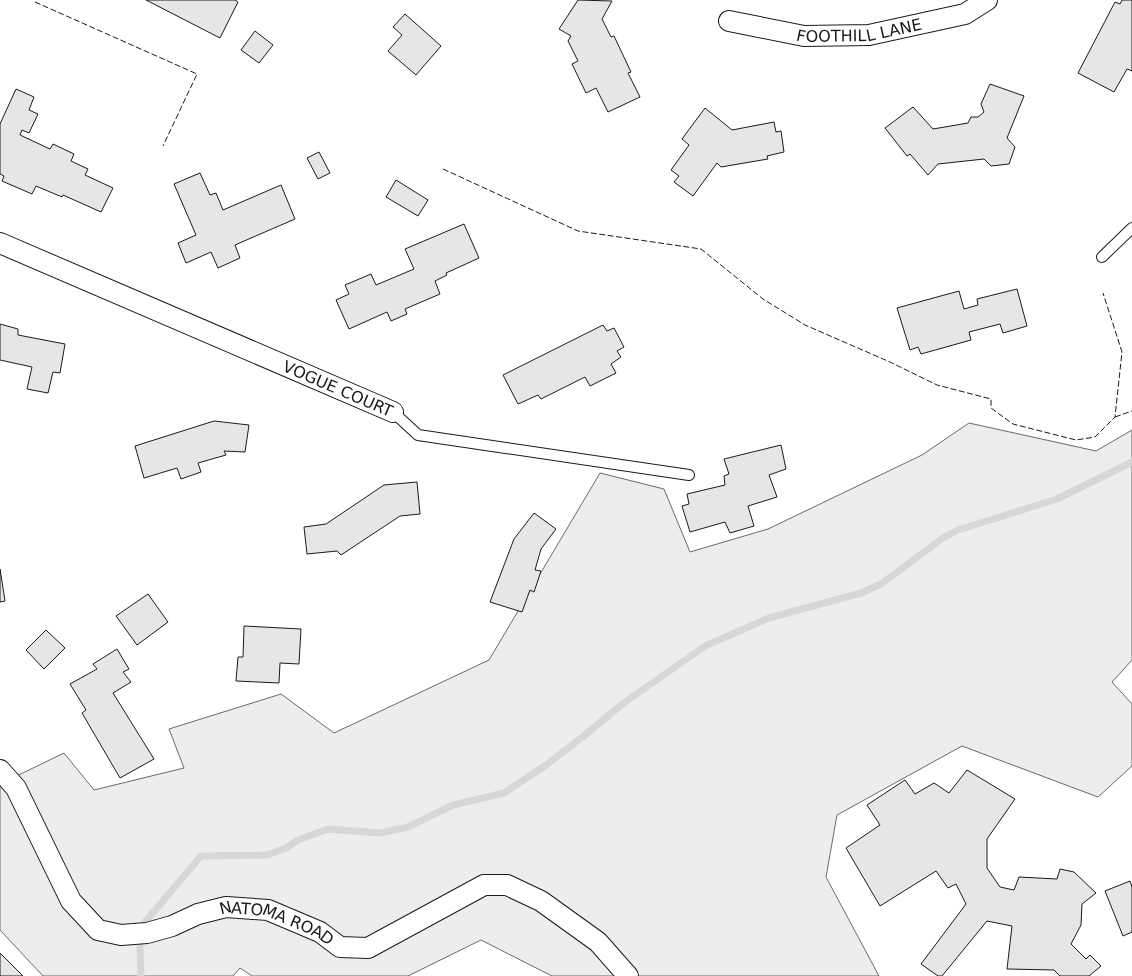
<svg xmlns="http://www.w3.org/2000/svg" width="1132" height="976" font-family="'DejaVu Sans',sans-serif">
<rect width="100%" height="100%" fill="#fff"/>
<path fill="#ededed" stroke="#6a6a6a" d="M 969,423 L 1096,451 L 1132,430 L 1132,660 L 1112,682 L 1132,704 L 1132,766 L 1098,797 L 962,746 L 837,815 L 826,877 L 879,976 L 552,976 L 481,940 L 408,976 L 252,976 L 240,968 L 233,976 L 43,976 L 0,930 L 0,784 L 64,753 L 94,790 L 184,768 L 169,729 L 281,694 L 334,733 L 489,660 L 600,473 L 664,489 L 690,552 L 768,529 L 922,455 Z"/>
<g fill="none" stroke-linecap="round" stroke-linejoin="round">
<path stroke="#d7d7d7" stroke-width="7" d="M 145,922 L 201,856 L 267,855 L 286,848 L 298,840 L 328,829 L 380,833 L 408,827 L 453,805 L 504,793 L 546,765 L 584,736 L 621,705 L 705,646 L 769,618 L 861,593 L 881,584 L 943,538 L 958,530 L 1057,499 L 1132,462
M 140,946 L 141,976"/>
</g>
<path fill="#e6e6e6" stroke="#1a1a1a" d="M 146,0 L 235,0 L 238,2 L 220,38 Z
M 578,0 L 612,1 L 602,19 L 611,37 L 614,36 L 631,72 L 628,73 L 640,97 L 608,112 L 596,88 L 586,93 L 572,64 L 578,61 L 568,41 L 571,36 L 559,29 Z
M 1122,0 L 1132,0 L 1132,71 L 1127,69 L 1114,92 L 1078,73 L 1115,2 L 1120,4 Z
M 405,14 L 441,46 L 416,75 L 388,51 L 402,35 L 393,27 Z
M 255,31 L 273,45 L 259,63 L 241,50 Z
M 990,84 L 1024,96 L 1007,138 L 1015,147 L 1009,164 L 991,166 L 984,159 L 938,164 L 928,175 L 910,154 L 907,156 L 885,128 L 913,107 L 933,129 L 968,123 L 971,117 L 978,117 L 984,112 L 981,104 Z
M 16,89 L 34,97 L 29,110 L 38,114 L 29,133 L 22,130 L 20,135 L 50,149 L 53,144 L 74,154 L 71,161 L 88,169 L 85,175 L 113,188 L 101,212 L 63,195 L 62,197 L 36,186 L 32,194 L 2,181 L 4,176 L 0,174 L 0,124 Z
M 705,108 L 732,130 L 774,122 L 776,132 L 781,131 L 784,152 L 767,156 L 768,159 L 721,167 L 717,163 L 693,196 L 674,182 L 679,176 L 671,170 L 689,145 L 682,139 Z
M 319,152 L 330,173 L 318,179 L 307,158 Z
M 200,173 L 210,195 L 216,193 L 223,210 L 281,185 L 295,219 L 235,245 L 240,258 L 218,268 L 211,252 L 186,263 L 178,243 L 196,235 L 174,184 Z
M 396,180 L 428,200 L 418,216 L 386,197 Z
M 464,224 L 479,258 L 446,273 L 447,275 L 435,281 L 440,294 L 405,309 L 407,314 L 391,321 L 387,312 L 349,329 L 336,300 L 349,294 L 345,285 L 371,274 L 376,285 L 414,269 L 405,249 Z
M 1017,289 L 1027,326 L 1003,333 L 1000,324 L 969,332 L 971,340 L 921,354 L 918,347 L 910,350 L 897,308 L 959,291 L 964,309 L 978,305 L 977,299 Z
M 0,324 L 18,329 L 18,335 L 65,344 L 60,373 L 53,372 L 48,393 L 27,389 L 32,367 L 0,360 Z
M 603,325 L 607,331 L 614,328 L 624,347 L 617,351 L 621,357 L 611,364 L 616,373 L 590,386 L 585,377 L 541,399 L 538,395 L 518,404 L 503,375 Z
M 214,421 L 249,425 L 245,452 L 224,451 L 226,455 L 198,463 L 201,472 L 181,479 L 177,468 L 144,478 L 135,446 Z
M 781,445 L 786,469 L 769,475 L 777,497 L 748,506 L 754,526 L 730,533 L 725,522 L 690,532 L 682,506 L 689,504 L 687,494 L 725,485 L 724,476 L 729,474 L 724,459 Z
M 417,482 L 420,514 L 400,516 L 341,555 L 337,551 L 307,554 L 304,527 L 326,524 L 384,485 Z
M 534,513 L 556,529 L 541,549 L 535,570 L 541,571 L 534,592 L 530,590 L 522,612 L 490,602 L 514,539 Z
M 0,569 L 5,601 L 0,602 Z
M 148,594 L 168,622 L 137,645 L 116,616 Z
M 244,626 L 301,629 L 299,664 L 280,663 L 279,683 L 236,681 L 238,657 L 243,657 Z
M 46,630 L 65,648 L 44,669 L 26,650 Z
M 117,649 L 129,669 L 123,672 L 131,682 L 113,693 L 154,759 L 120,778 L 82,713 L 86,710 L 70,684 L 97,669 L 93,664 Z
M 967,770 L 1015,799 L 987,839 L 987,868 L 1000,887 L 1014,890 L 1019,877 L 1057,879 L 1060,869 L 1074,872 L 1096,893 L 1082,904 L 1081,925 L 1071,944 L 1086,959 L 1090,955 L 1101,966 L 1089,976 L 1060,976 L 1054,970 L 1007,969 L 1012,926 L 987,921 L 942,976 L 938,976 L 921,964 L 966,904 L 956,884 L 948,888 L 936,871 L 880,906 L 846,848 L 880,825 L 867,805 L 905,780 L 915,794 L 934,783 L 949,793 Z
M 1130,881 L 1132,887 L 1132,932 L 1123,936 L 1105,891 Z
M 0,953 L 23,976 L 0,976 Z"/>
<g fill="none" stroke-linecap="round" stroke-linejoin="round">
<defs>
<path id="lane" d="M 1102,257 L 1132,228
M 393,412 L 418,435 L 689,475"/>
<g id="street">
<path id="s1" d="M 729,21 L 804,36 L 869,35 L 965,14 L 987,0"/>
<path id="s2" d="M 0,243 L 393,412"/>
<path id="s3" d="M 0,770 L 16,788 L 71,901 L 98,930 L 121,935 L 147,933 L 172,926 L 198,914 L 226,907 L 268,910 L 320,932 L 340,947 L 368,948 L 484,885 L 507,885 L 541,901 L 598,942 L 628,976"/>
</g>
</defs>
<use href="#lane" stroke="#1a1a1a" stroke-width="12"/>
<use href="#street" stroke="#1a1a1a" stroke-width="22"/>
<use href="#lane" stroke="#fff" stroke-width="10"/>
<use href="#street" stroke="#fff" stroke-width="20"/>
<path stroke="#1a1a1a" stroke-width="1" stroke-dasharray="6 2.5" stroke-linecap="butt" d="M 35,2 L 197,74 L 163,146
M 443,169 L 578,231 L 701,249 L 763,299 L 805,325 L 890,362 L 937,385 L 991,399 L 991,408 L 1013,424 L 1076,440 L 1095,437 L 1115,417 L 1122,352 L 1103,293
M 1115,417 L 1132,411"/>
</g>
<g text-anchor="middle" stroke-width="4" stroke-linejoin="round" paint-order="stroke">
<g font-size="16" fill="#1a1a1a" stroke="#fff">
<text dy="6" stroke="none"><textPath href="#s1" startOffset="132">FOOTHILL LANE</textPath></text>
<text dy="6" stroke="none"><textPath href="#s2" startOffset="368">VOGUE COURT</textPath></text>
<text dy="6" stroke="none"><textPath href="#s3" startOffset="376">NATOMA ROAD</textPath></text>
</g>
</g>
</svg>
